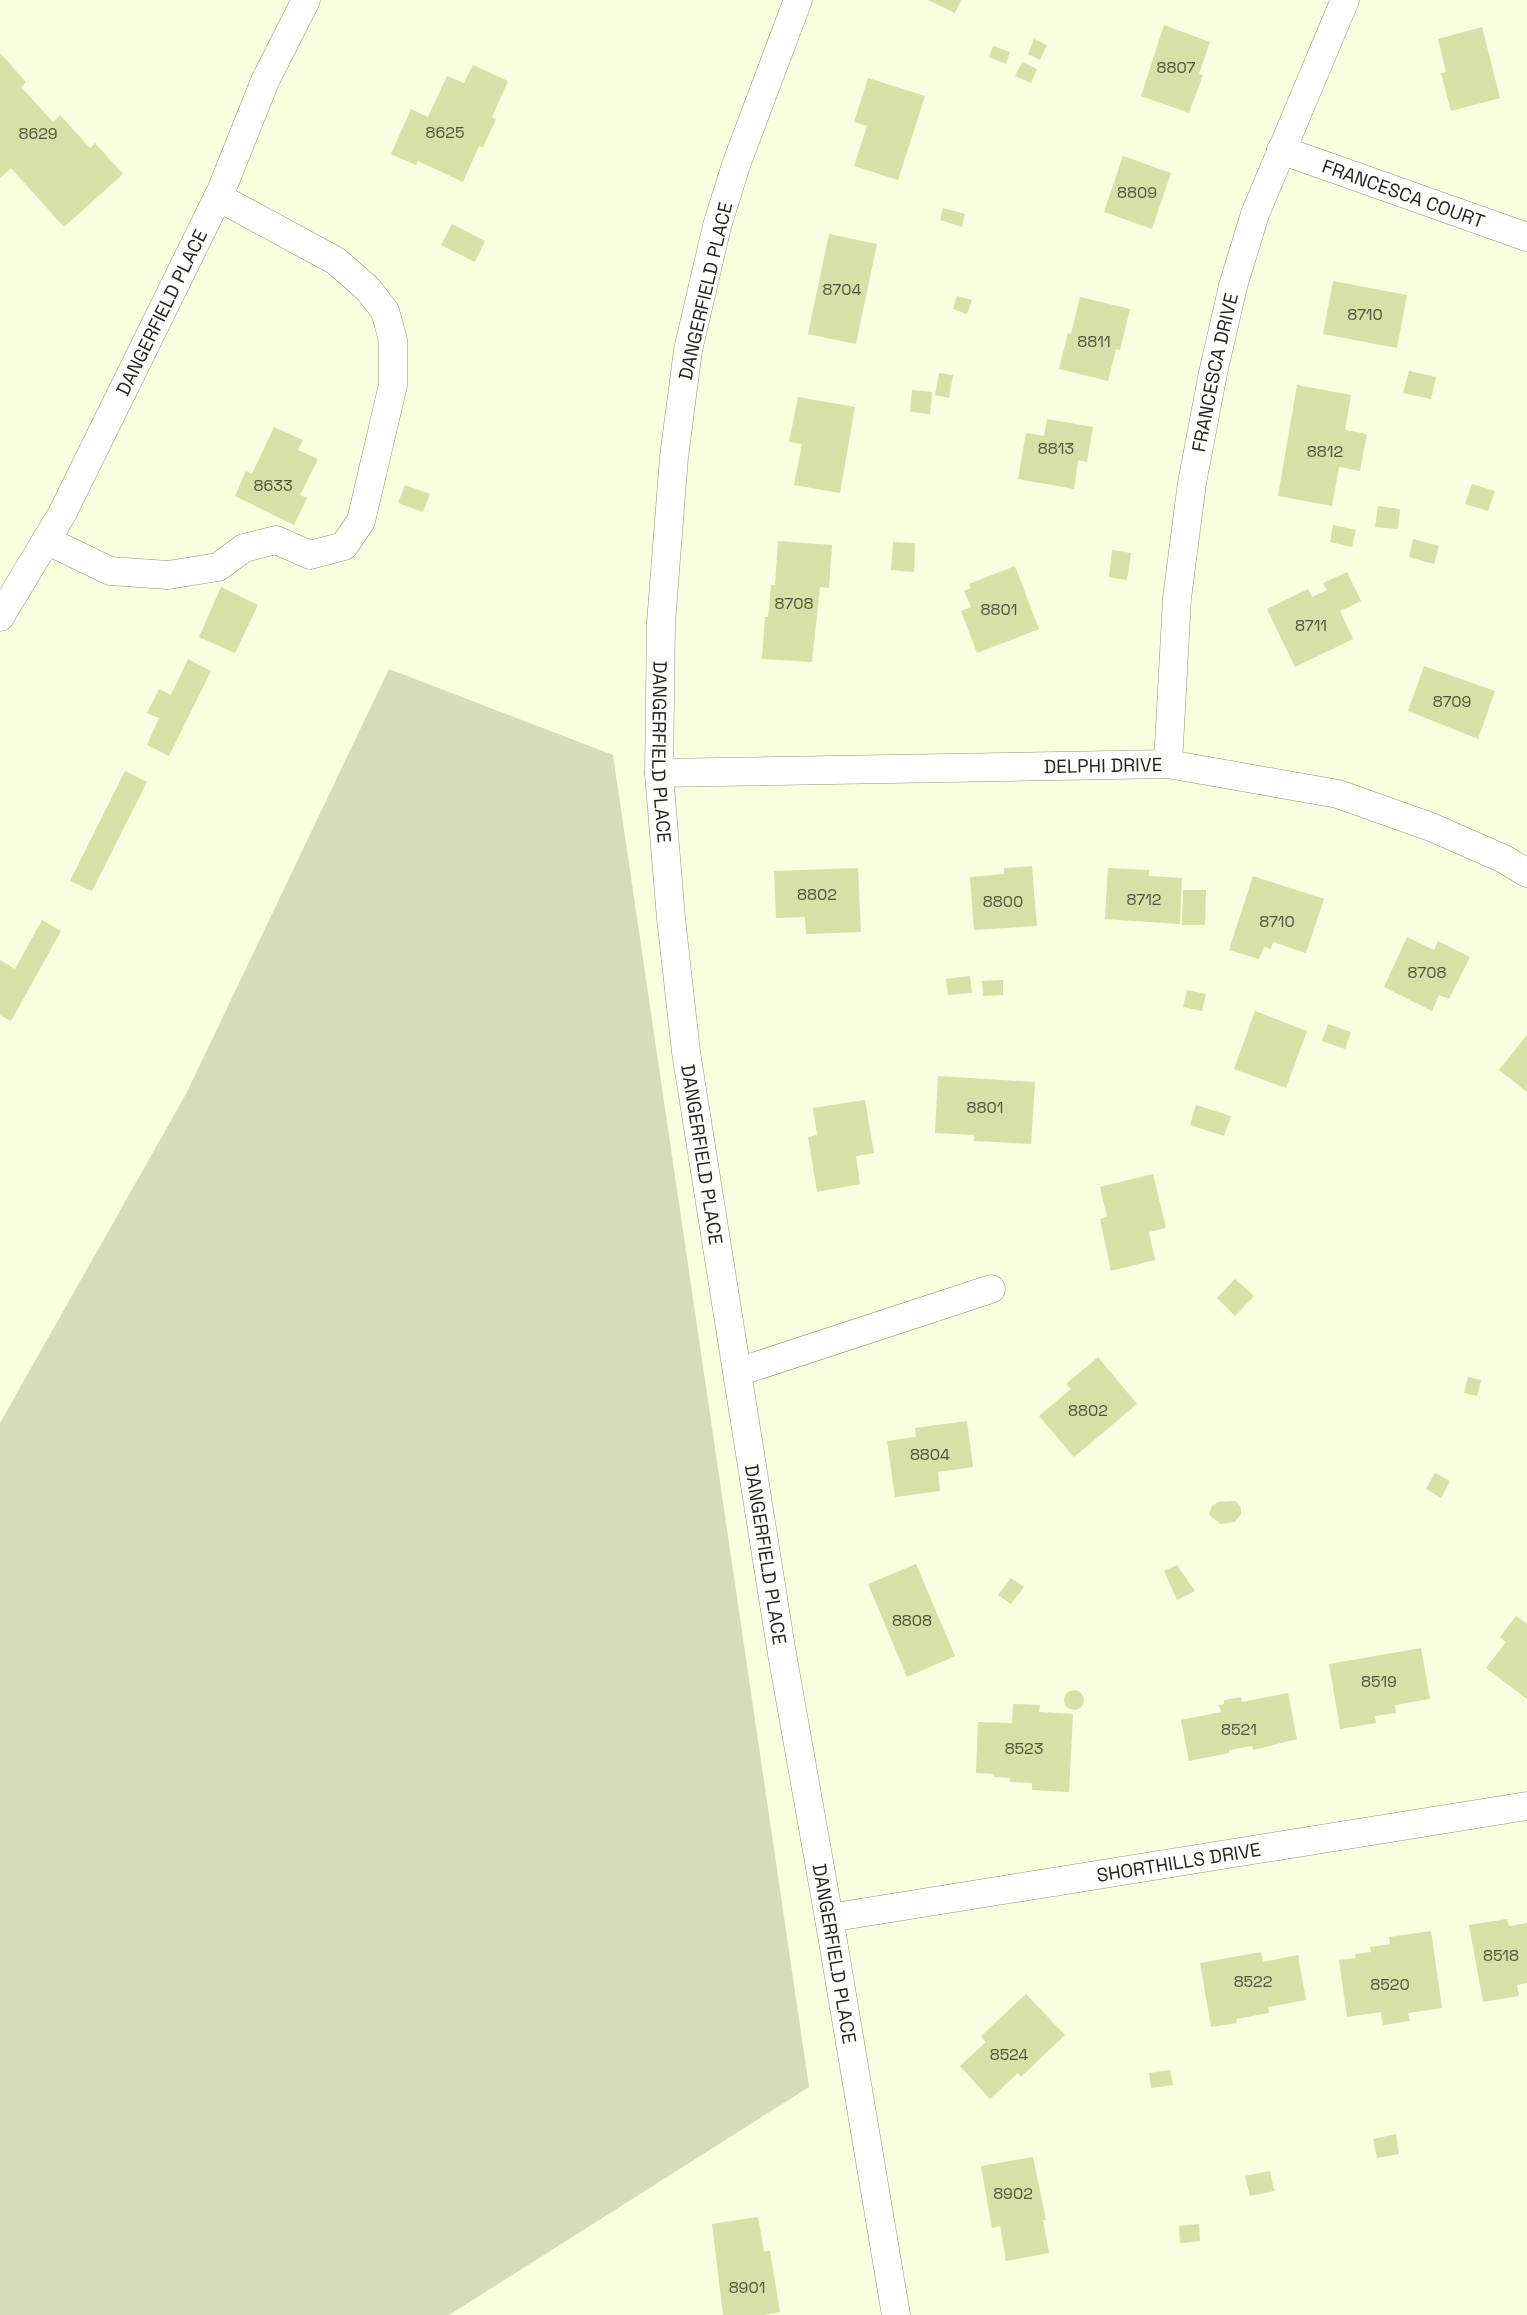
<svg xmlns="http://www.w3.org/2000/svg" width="1527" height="2315" font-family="'Space Grotesk',sans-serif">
<rect width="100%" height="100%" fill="#f8fede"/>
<path fill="#d6dcba" d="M 389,669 L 613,755 L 809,2087 L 449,2315 L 0,2315 L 0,1423 L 186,1094 Z"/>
<path fill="#d6e0a7" d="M 928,0 L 961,0 L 955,13 Z
M 1164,25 L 1210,42 L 1199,74 L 1203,75 L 1189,113 L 1141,96 Z
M 1482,27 L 1500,98 L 1451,111 L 1441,73 L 1446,72 L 1438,39 Z
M 1034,39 L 1047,45 L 1040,60 L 1028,54 Z
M 993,46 L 1010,52 L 1006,64 L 989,57 Z
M 0,53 L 26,82 L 21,87 L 53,122 L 60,115 L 90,148 L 95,143 L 123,174 L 64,227 L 11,168 L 0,178 Z
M 1022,62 L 1037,69 L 1031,83 L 1015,76 Z
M 473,65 L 508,81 L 492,117 L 496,119 L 483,147 L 479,146 L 463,182 L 418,161 L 416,165 L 391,154 L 411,109 L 428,117 L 447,76 L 464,83 Z
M 868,78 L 925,96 L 898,180 L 854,166 L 867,126 L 854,122 Z
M 1123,156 L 1171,173 L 1152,229 L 1104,212 Z
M 943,208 L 965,214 L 962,227 L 940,220 Z
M 452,224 L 485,241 L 475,262 L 441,245 Z
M 829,234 L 877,244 L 856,344 L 808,334 Z
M 1333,281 L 1407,295 L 1397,348 L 1323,334 Z
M 957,296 L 972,300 L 967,314 L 953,309 Z
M 1080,297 L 1130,309 L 1120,350 L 1116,349 L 1108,381 L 1059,369 L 1068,333 L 1071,334 Z
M 1409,371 L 1436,377 L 1431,399 L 1403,393 Z
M 939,373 L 953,375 L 949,398 L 935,395 Z
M 1297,385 L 1351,395 L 1345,430 L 1367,434 L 1360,471 L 1339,467 L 1332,506 L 1278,496 Z
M 912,390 L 932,392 L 930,414 L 910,412 Z
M 798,397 L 855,407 L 840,493 L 794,485 L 802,444 L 789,442 Z
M 1047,419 L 1093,427 L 1087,462 L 1078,460 L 1074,489 L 1018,479 L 1026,433 L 1044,436 Z
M 274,427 L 303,440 L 298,450 L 318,459 L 300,495 L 307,498 L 294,525 L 235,496 L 246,471 L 252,474 Z
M 1472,484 L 1495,491 L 1488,511 L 1465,504 Z
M 405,485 L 430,494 L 423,512 L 398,503 Z
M 1378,506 L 1400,509 L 1398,529 L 1375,527 Z
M 1333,525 L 1356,530 L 1352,547 L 1330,542 Z
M 1413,539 L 1439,546 L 1434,564 L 1409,557 Z
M 778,541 L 832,545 L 829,588 L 820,587 L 812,662 L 762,659 L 765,617 L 768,617 L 771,585 L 775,585 Z
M 893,542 L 915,543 L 914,572 L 891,570 Z
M 1112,550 L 1131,553 L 1127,580 L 1109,577 Z
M 1015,566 L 1039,629 L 977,653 L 961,611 L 971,607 L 964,591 L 971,588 L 969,584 Z
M 1347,572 L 1361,601 L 1340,611 L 1353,639 L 1295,667 L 1267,609 L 1308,589 L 1312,597 L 1327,590 L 1323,583 Z
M 221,587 L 258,605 L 235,653 L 199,637 Z
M 188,659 L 211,671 L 169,756 L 147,745 L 159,718 L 147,713 L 159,689 L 171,695 Z
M 1424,666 L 1495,691 L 1478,739 L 1408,711 Z
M 125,771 L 147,782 L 92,891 L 70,881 Z
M 1032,866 L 1037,926 L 974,930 L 970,877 L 1004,874 L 1004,868 Z
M 858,868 L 861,932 L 806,934 L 805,917 L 776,918 L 774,871 Z
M 1108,868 L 1149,870 L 1149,876 L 1182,878 L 1180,924 L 1105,919 Z
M 1253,876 L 1324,899 L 1306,953 L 1273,942 L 1271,949 L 1264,947 L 1259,959 L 1229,950 Z
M 1183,890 L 1206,890 L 1205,925 L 1182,925 Z
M 42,920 L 61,931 L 11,1021 L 0,1015 L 0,960 L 15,969 Z
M 1407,937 L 1434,950 L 1438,941 L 1470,957 L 1449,999 L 1439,995 L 1432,1011 L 1384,987 Z
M 970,976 L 972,993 L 948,995 L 946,979 Z
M 1003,980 L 1003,995 L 983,996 L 982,981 Z
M 1187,990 L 1206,994 L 1202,1011 L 1183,1007 Z
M 1255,1011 L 1307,1031 L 1286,1088 L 1234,1069 Z
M 1328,1024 L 1351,1032 L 1345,1049 L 1322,1041 Z
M 1527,1035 L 1527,1092 L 1499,1070 Z
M 938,1076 L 1035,1082 L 1031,1144 L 974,1141 L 974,1135 L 935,1133 Z
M 865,1100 L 874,1153 L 856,1156 L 860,1184 L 817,1192 L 808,1137 L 817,1135 L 813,1108 Z
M 1196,1105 L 1231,1116 L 1224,1136 L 1190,1125 Z
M 1153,1174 L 1166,1228 L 1149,1232 L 1155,1260 L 1111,1271 L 1100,1219 L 1107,1217 L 1100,1187 Z
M 1235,1279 L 1254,1296 L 1235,1316 L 1217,1298 Z
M 1098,1357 L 1137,1404 L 1074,1457 L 1039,1416 L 1071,1389 L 1066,1384 Z
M 1468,1377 L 1481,1380 L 1477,1396 L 1464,1393 Z
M 967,1421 L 973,1467 L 938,1472 L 940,1491 L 895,1497 L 887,1441 L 916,1437 L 915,1428 Z
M 1435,1473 L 1450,1481 L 1441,1498 L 1426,1489 Z
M 1236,1501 L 1241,1508 L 1241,1514 L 1235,1522 L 1221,1524 L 1209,1515 L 1212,1506 L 1218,1502 Z
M 916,1564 L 955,1656 L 907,1677 L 868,1584 Z
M 1177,1565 L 1195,1591 L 1177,1600 L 1164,1571 Z
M 1011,1578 L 1024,1587 L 1011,1604 L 998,1595 Z
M 1516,1616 L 1527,1624 L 1527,1699 L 1486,1668 L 1506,1642 L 1500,1637 Z
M 1421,1648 L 1430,1699 L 1395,1705 L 1396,1713 L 1375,1716 L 1376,1723 L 1340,1729 L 1329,1664 Z
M1064 1700a10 10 0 1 1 20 0a10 10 0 1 1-20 0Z
M 1288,1693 L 1297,1739 L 1253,1750 L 1252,1746 L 1229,1750 L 1229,1753 L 1189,1761 L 1181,1720 L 1221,1712 L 1219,1705 L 1224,1704 L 1224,1700 L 1241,1697 L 1242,1702 Z
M 1013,1704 L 1040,1705 L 1039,1712 L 1073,1714 L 1069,1792 L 1032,1790 L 1032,1783 L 1010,1782 L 1010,1778 L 994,1777 L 994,1774 L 976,1773 L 978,1722 L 1012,1723 Z
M 1507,1919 L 1509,1926 L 1527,1923 L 1527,1983 L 1517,1985 L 1519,1996 L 1483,2002 L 1469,1925 Z
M 1431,1931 L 1442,2008 L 1408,2013 L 1410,2021 L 1383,2025 L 1381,2012 L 1347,2017 L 1339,1960 L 1356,1958 L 1355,1954 L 1371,1952 L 1370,1947 L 1390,1944 L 1389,1937 Z
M 1261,1952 L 1263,1962 L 1298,1955 L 1306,2000 L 1268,2007 L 1269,2013 L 1236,2019 L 1237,2023 L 1211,2027 L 1200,1963 Z
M 1026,1994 L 1065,2035 L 1021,2077 L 1018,2073 L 990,2099 L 960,2066 L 986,2042 L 981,2036 Z
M 1170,2070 L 1173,2085 L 1151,2088 L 1149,2073 Z
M 1396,2134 L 1399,2154 L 1377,2158 L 1373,2139 Z
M 1033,2157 L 1046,2220 L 1043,2220 L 1049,2253 L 1006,2261 L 1000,2226 L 992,2228 L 981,2166 Z
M 1270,2171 L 1274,2191 L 1250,2196 L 1245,2176 Z
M 758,2217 L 764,2251 L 770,2251 L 780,2312 L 764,2315 L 723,2315 L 712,2224 Z
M 1199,2224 L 1200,2241 L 1180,2243 L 1179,2226 Z"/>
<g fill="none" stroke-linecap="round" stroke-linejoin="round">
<defs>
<g id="minor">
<path id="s1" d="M 798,0 L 736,165 L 717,226 L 688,350 L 674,457 L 661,623 L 659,773 L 671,918 L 686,1052 L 781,1648 L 829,1918 L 896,2315"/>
<path id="s2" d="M 1281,150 L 1527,237"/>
<path d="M 46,540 L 110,571 L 168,575 L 218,567 L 244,548 L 276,540 L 310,555 L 344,546 L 361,521 L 393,385 L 393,340 L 385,311 L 368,289 L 336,261 L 218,197"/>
<path id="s3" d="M 0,617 L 62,514 L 221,191 L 265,81 L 306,0"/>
<path id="s4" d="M 1168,764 L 1177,598 L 1192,483 L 1213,373 L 1233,286 L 1255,214 L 1345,0"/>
<path id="s5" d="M 659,773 L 1168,764 L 1338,794 L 1431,827 L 1504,859 L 1527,873"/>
<path d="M 738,1372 L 991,1289"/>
<path id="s6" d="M 829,1918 L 1527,1806"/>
</g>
</defs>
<use href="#minor" stroke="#909578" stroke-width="29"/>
<use href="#minor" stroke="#fff" stroke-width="28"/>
</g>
<g text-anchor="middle" stroke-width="4" stroke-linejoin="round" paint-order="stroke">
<g font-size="16" fill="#51553e">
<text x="1176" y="73">8807</text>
<text x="445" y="138">8625</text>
<text x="38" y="139">8629</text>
<text x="1137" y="198">8809</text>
<text x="842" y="295">8704</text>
<text x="1365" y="320">8710</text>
<text x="1094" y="347">8811</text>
<text x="1056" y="454">8813</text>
<text x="1325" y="457">8812</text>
<text x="273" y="491">8633</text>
<text x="794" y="609">8708</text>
<text x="999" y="615">8801</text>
<text x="1311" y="631">8711</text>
<text x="1452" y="707">8709</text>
<text x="817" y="900">8802</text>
<text x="1144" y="905">8712</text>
<text x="1003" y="907">8800</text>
<text x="1277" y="927">8710</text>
<text x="1427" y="978">8708</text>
<text x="985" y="1113">8801</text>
<text x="1088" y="1416">8802</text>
<text x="930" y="1460">8804</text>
<text x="912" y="1626">8808</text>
<text x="1379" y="1687">8519</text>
<text x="1239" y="1735">8521</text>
<text x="1024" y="1754">8523</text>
<text x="1501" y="1961">8518</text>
<text x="1253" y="1987">8522</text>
<text x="1390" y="1990">8520</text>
<text x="1009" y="2060">8524</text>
<text x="1013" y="2199">8902</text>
<text x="747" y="2293">8901</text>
</g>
<g font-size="19" fill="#25271b" stroke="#fff">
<text dy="7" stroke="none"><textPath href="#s2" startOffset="130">FRANCESCA COURT</textPath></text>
<text transform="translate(705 291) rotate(-77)" y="7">DANGERFIELD PLACE</text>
<text dy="7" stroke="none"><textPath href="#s3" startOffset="345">DANGERFIELD PLACE</textPath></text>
<text dy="7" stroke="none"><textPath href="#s4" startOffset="395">FRANCESCA DRIVE</textPath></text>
<text dy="7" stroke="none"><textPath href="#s1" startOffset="771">DANGERFIELD PLACE</textPath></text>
<text dy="7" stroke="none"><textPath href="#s5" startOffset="444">DELPHI DRIVE</textPath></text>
<text dy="7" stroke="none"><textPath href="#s1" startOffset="1176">DANGERFIELD PLACE</textPath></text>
<text dy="7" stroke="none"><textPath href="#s1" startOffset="1581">DANGERFIELD PLACE</textPath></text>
<text dy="7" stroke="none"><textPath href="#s6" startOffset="354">SHORTHILLS DRIVE</textPath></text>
<text dy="7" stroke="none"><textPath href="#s1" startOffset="1986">DANGERFIELD PLACE</textPath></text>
</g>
</g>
</svg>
